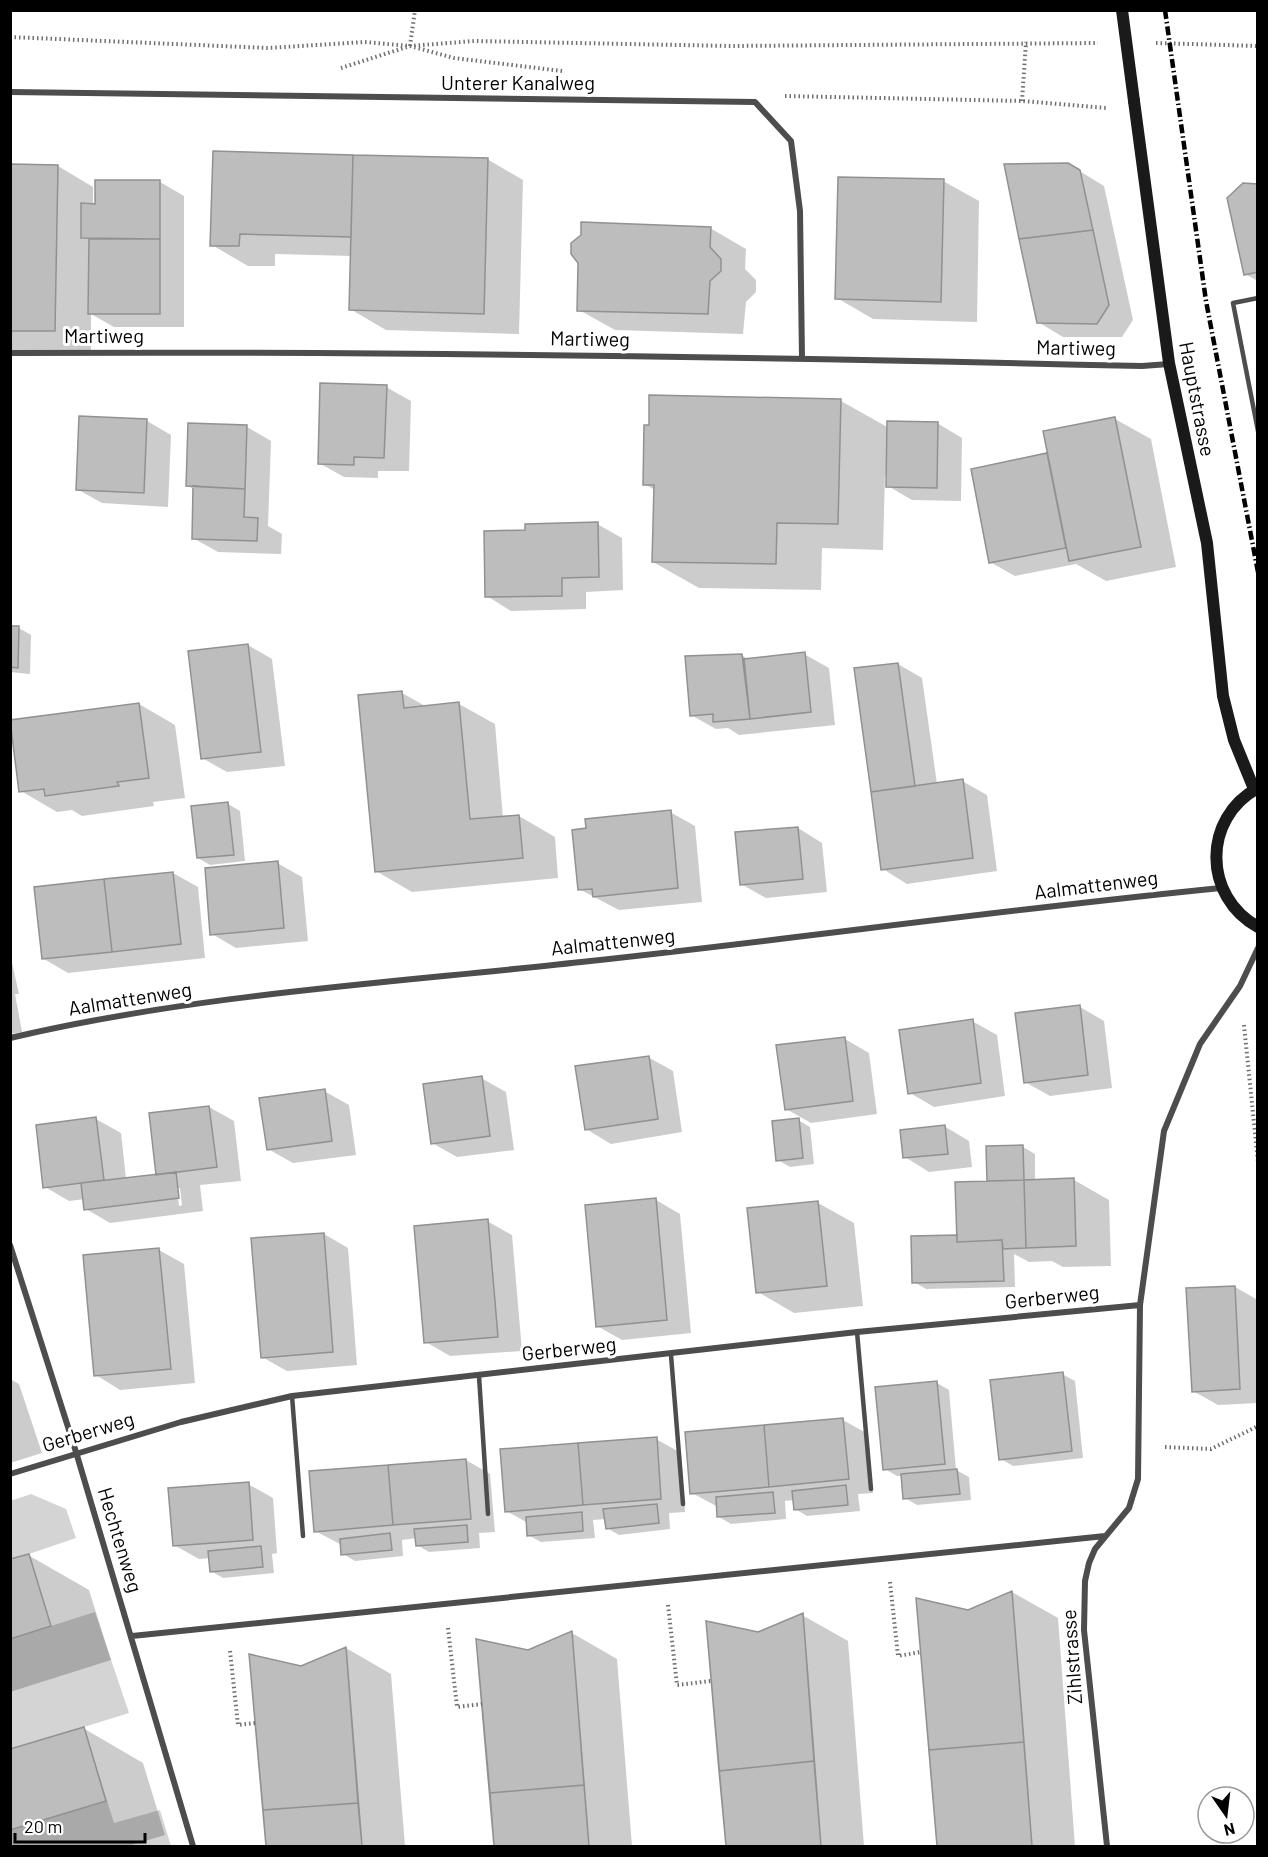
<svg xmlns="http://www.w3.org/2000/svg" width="1268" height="1857" font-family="Barlow,sans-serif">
<rect width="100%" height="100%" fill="#fff"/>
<path fill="#d4d4d4" d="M 31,1494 L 66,1509 L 76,1538 L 29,1554 L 51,1626 L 95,1612 L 129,1713 L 84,1727 L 114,1823 L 160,1810 L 171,1846 L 11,1846 L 10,1501 Z"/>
<path fill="#0003" fill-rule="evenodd" d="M 214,153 L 487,159 L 523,180 L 519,334 L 386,330 L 350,309 L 352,256 L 275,254 L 275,266 L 248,266 L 212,245 Z
M 1068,164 L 1104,186 L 1133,320 L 1122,337 L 1063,337 L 1038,322 Z
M 10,165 L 58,166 L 93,187 L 93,205 L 160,182 L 184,196 L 184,327 L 114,327 L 91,314 L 91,351 L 10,350 Z
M 943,181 L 979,201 L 977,322 L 873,319 L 837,298 Z
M 1258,185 L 1258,281 L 1245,274 Z
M 710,228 L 746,249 L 745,269 L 756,280 L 756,292 L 746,302 L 743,334 L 615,330 L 579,310 Z
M 386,387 L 411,401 L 409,471 L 378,471 L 378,478 L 344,477 L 319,463 Z
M 841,401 L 889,428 L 937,423 L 962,438 L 961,501 L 912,500 L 888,486 L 888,475 L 885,475 L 883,550 L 822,548 L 821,590 L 699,588 L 653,562 L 655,490 L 644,484 Z
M 1115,419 L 1151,439 L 1176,567 L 1106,581 L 1076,564 L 1015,576 L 990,562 L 972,470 L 1049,455 Z
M 147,421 L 171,435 L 168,507 L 102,503 L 77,489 Z
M 247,427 L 271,441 L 268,526 L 282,534 L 281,554 L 218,552 L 193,538 L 195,490 L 188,486 Z
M 597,524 L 622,538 L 623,590 L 586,592 L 586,609 L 511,611 L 487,596 L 527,531 Z
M 10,628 L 19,628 L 31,635 L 30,674 L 10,672 Z
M 248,645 L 272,659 L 285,766 L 227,772 L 202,758 Z
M 804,654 L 829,668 L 835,725 L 739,735 L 728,728 L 716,729 L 691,715 L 742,655 L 749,660 Z
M 898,664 L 922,678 L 937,784 L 962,781 L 987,795 L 997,871 L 907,884 L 883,869 Z
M 402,693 L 427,707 L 459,704 L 495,724 L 503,818 L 519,816 L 555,837 L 558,878 L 412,892 L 376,871 Z
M 139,704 L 175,725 L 185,798 L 153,802 L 154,806 L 82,816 L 72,810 L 57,812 L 21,791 Z
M 228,804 L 240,811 L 245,861 L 210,865 L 198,858 Z
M 670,812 L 695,826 L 702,902 L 619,910 L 579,889 Z
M 798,828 L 822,843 L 827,892 L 766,898 L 741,884 Z
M 277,863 L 302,877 L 308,941 L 236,948 L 212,934 Z
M 173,873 L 198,887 L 205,958 L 68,973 L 44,959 Z
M 10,954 L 19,994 L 15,994 L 22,1032 L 10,1034 Z
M 1080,1007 L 1104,1021 L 1112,1088 L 1050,1096 L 1025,1082 Z
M 972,1021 L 997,1035 L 1005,1096 L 934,1107 L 910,1093 Z
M 845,1039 L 869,1053 L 877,1114 L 811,1123 L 786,1109 Z
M 648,1057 L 673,1071 L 682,1132 L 611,1144 L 586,1129 Z
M 481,1078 L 506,1092 L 514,1150 L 457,1157 L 432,1143 Z
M 324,1091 L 349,1105 L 356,1155 L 293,1163 L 268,1149 Z
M 209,1107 L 234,1121 L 241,1181 L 200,1185 L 203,1211 L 110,1223 L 86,1209 L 85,1199 L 69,1201 L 45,1187 L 96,1119 L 121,1133 L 126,1179 L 158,1176 ZM 177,1188 L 180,1188 L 182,1205 L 179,1206 Z
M 798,1120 L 810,1127 L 814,1164 L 790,1167 L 778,1160 Z
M 944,1126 L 969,1141 L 972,1167 L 929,1172 L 905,1157 Z
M 1023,1147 L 1035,1154 L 1035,1181 L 1074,1180 L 1109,1200 L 1111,1266 L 1063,1267 L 1052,1261 L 1029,1262 L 1014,1254 L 1015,1287 L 926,1289 L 914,1282 L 958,1236 L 992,1182 L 989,1180 Z
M 656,1200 L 680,1214 L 691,1333 L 622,1340 L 597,1326 Z
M 818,1203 L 854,1223 L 863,1306 L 794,1313 L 758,1292 Z
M 487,1221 L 512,1235 L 522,1351 L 450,1356 L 426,1342 Z
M 324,1234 L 348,1248 L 357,1365 L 287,1371 L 262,1357 Z
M 159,1250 L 184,1264 L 195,1383 L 120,1390 L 96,1375 Z
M 1235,1287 L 1258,1300 L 1258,1403 L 1218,1405 L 1193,1391 Z
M 1062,1374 L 1075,1381 L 1083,1458 L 1013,1466 L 1001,1459 Z
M 10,1379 L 19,1384 L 42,1453 L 10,1463 Z
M 937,1383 L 949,1390 L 956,1470 L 969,1477 L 971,1500 L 917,1505 L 905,1498 L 903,1476 L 897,1476 L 885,1469 Z
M 843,1420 L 868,1434 L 873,1493 L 858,1494 L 860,1511 L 807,1516 L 795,1509 L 794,1500 L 785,1501 L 786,1519 L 731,1524 L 719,1517 L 718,1507 L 692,1493 Z
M 656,1439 L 681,1453 L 685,1512 L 669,1513 L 670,1529 L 619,1535 L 607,1528 L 606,1519 L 593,1520 L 595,1538 L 541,1542 L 528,1535 L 528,1523 L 506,1511 Z
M 466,1460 L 490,1474 L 495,1532 L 479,1533 L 480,1548 L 429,1552 L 417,1545 L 417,1538 L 402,1540 L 403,1556 L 355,1561 L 343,1554 L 342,1545 L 315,1531 Z
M 248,1484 L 273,1498 L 277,1553 L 272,1554 L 274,1573 L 223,1578 L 211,1571 L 210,1558 L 199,1559 L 174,1545 Z
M 28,1555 L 89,1590 L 111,1660 L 10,1692 L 10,1561 Z
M 1012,1592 L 1058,1618 L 1075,1846 L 939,1846 L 917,1600 L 968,1611 Z
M 802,1615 L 848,1641 L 864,1846 L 727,1846 L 708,1623 L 758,1634 Z
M 572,1633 L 617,1659 L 632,1846 L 495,1846 L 478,1641 L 528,1652 Z
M 346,1648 L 391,1674 L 405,1846 L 268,1846 L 251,1656 L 301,1667 Z
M 83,1728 L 143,1763 L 165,1835 L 128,1846 L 10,1846 L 10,1751 Z"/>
<path fill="#bdbdbd" stroke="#919191" stroke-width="1.5" d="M 213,151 L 353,155 L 351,237 L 240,234 L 239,246 L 210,246 Z
M 353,155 L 488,158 L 484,314 L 349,310 Z
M 1068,163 L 1080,170 L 1093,230 L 1019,239 L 1004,164 Z
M 10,164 L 58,165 L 55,331 L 10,331 Z
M 838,177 L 944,179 L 941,302 L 835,299 Z
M 95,180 L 160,180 L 160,239 L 81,238 L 81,203 L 95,204 Z
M 1243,183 L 1258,184 L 1258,272 L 1244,275 L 1227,198 Z
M 581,222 L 711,227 L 710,247 L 721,259 L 721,271 L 710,281 L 708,314 L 577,311 L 578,263 L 571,254 L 571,243 L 581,235 Z
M 1093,230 L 1109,305 L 1097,324 L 1037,323 L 1019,239 Z
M 89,239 L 160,239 L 160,314 L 88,314 Z
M 320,383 L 387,385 L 384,458 L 354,457 L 354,465 L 318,464 Z
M 649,395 L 841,399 L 838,524 L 777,523 L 776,564 L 652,562 L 654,485 L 643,485 L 644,425 L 649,425 Z
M 79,416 L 147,419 L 144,493 L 76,490 Z
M 1115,417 L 1141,547 L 1069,561 L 1043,431 Z
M 887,421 L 938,422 L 937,488 L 886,487 Z
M 188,423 L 247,425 L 245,489 L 186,486 Z
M 1047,453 L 1066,548 L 989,563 L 971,469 Z
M 193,486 L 245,489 L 244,517 L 258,518 L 257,541 L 192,539 Z
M 598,522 L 599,577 L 562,578 L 562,596 L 485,597 L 484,531 L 525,530 L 525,524 Z
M 10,626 L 19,626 L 18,668 L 10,667 Z
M 248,644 L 261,752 L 201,759 L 188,651 Z
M 805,652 L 811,712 L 750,719 L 744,659 Z
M 742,654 L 750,719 L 713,722 L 713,714 L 690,716 L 685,656 Z
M 898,663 L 915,786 L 871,792 L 854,668 Z
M 402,691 L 404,708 L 459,702 L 470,819 L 519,815 L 523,858 L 375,872 L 358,695 Z
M 139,703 L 149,778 L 117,782 L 119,786 L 45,796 L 44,789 L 19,792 L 10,720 Z
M 963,779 L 973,858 L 881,870 L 871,792 Z
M 228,802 L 234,855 L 197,858 L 191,806 Z
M 671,810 L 678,888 L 593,897 L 592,889 L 578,890 L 572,830 L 586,828 L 585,819 Z
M 798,827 L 803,879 L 740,885 L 735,832 Z
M 278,861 L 284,928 L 210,935 L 205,868 Z
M 173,872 L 181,944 L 112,952 L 104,879 Z
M 104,879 L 112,952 L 42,959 L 34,887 Z
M 1080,1005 L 1088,1075 L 1024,1083 L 1015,1013 Z
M 973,1019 L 981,1083 L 908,1094 L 899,1030 Z
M 845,1037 L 853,1101 L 785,1110 L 776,1045 Z
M 649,1056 L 658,1119 L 585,1130 L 575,1066 Z
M 482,1076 L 490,1136 L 431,1144 L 423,1084 Z
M 325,1089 L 332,1141 L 267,1150 L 259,1098 Z
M 209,1106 L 217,1167 L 156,1175 L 149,1113 Z
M 96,1117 L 104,1180 L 43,1188 L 36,1125 Z
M 799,1118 L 803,1158 L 776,1161 L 772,1121 Z
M 945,1125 L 948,1154 L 903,1158 L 900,1130 Z
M 1023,1145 L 1024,1180 L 987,1181 L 986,1146 Z
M 176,1172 L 179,1198 L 84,1210 L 81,1183 Z
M 1074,1178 L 1076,1246 L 1026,1248 L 1024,1180 Z
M 1024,1180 L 1026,1248 L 1003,1249 L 1002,1240 L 957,1242 L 955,1182 Z
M 656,1198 L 667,1320 L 596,1327 L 585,1205 Z
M 818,1201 L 827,1286 L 756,1293 L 747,1208 Z
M 488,1219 L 498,1337 L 424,1343 L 414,1226 Z
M 324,1233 L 333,1352 L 261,1358 L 251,1238 Z
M 957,1235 L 957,1242 L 1002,1240 L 1004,1281 L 912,1283 L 911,1236 Z
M 159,1248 L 171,1369 L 94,1376 L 83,1255 Z
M 1235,1286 L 1240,1389 L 1192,1392 L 1186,1288 Z
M 1063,1372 L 1072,1451 L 999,1460 L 990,1380 Z
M 937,1381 L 945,1464 L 883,1470 L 875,1387 Z
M 843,1418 L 849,1479 L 769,1487 L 764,1425 Z
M 764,1425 L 769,1487 L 690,1494 L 685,1432 Z
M 657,1437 L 661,1499 L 583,1505 L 578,1443 Z
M 578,1443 L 583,1505 L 505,1512 L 500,1449 Z
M 466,1459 L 471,1519 L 393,1525 L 388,1465 Z
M 388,1465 L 393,1525 L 314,1532 L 309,1471 Z
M 957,1469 L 960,1494 L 903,1499 L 901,1474 Z
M 249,1482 L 253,1540 L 173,1546 L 168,1488 Z
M 846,1485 L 848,1505 L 794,1510 L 792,1491 Z
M 773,1492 L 775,1513 L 717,1517 L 716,1497 Z
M 657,1504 L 659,1523 L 606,1529 L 603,1509 Z
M 582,1512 L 583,1531 L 527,1536 L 526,1517 Z
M 467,1525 L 468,1542 L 416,1546 L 414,1529 Z
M 390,1533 L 392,1550 L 341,1555 L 340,1539 Z
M 261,1546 L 263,1567 L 210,1572 L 208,1551 Z
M 29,1554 L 51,1626 L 10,1639 L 10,1559 Z
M 1012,1591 L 1032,1846 L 937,1846 L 916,1598 L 968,1610 Z
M 1012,1591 L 1024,1742 L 929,1750 L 916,1598 L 968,1610 Z
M 803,1613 L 821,1846 L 726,1846 L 706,1621 L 758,1632 Z
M 803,1613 L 814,1761 L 719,1771 L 706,1621 L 758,1632 Z
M 572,1631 L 589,1846 L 494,1846 L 476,1639 L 528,1650 Z
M 572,1631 L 584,1785 L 490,1793 L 476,1639 L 528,1650 Z
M 346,1647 L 362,1846 L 266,1846 L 249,1654 L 301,1666 Z
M 346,1647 L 358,1803 L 263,1810 L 249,1654 L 301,1666 Z
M 84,1727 L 106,1801 L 10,1830 L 10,1749 Z
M 1024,1742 L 1032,1846 L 937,1846 L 929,1750 Z
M 814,1761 L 821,1846 L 726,1846 L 719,1771 Z
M 584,1785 L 589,1846 L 494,1846 L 490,1793 Z
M 358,1803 L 362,1846 L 266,1846 L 263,1810 Z"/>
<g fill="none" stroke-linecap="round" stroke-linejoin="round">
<path stroke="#6f6f6f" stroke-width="4" stroke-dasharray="1.5 3" stroke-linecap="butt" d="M 10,37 L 268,48 L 365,42 L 410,46 L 454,58 L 562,71
M 1156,43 L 1258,46
M 410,46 L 415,10
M 341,68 L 410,46 L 474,41 L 731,46 L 1098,43
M 785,96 L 1022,101 L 1107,108
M 1022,101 L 1026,42
M 1244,1025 L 1258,1162
M 1165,1447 L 1211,1449 L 1258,1426
M 890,1582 L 898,1656 L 921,1652
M 668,1605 L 677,1685 L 711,1681
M 448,1628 L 457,1707 L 482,1704
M 230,1651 L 238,1725 L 255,1723"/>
<path stroke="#4d4d4d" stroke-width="4.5" d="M 1258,298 L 1233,303 L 1258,431
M 857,1332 L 871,1489
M 671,1355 L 683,1504
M 479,1376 L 488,1514
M 292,1396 L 303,1536"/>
<path stroke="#4d4d4d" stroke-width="6" d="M 10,92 L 755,102 L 791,141 L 800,211 L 802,358
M 10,353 C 388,351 765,357 1142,366 L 1169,364
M 10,1038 C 197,994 391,983 581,962 C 795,939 1008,909 1221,888
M 10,1245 L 76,1452 L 193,1846
M 10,1474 L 181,1422 L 292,1396 L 857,1332 L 1140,1305
M 132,1636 L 1105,1536
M 1107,1846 L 1084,1630 L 1085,1581 L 1089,1563 L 1095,1549 L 1129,1508 L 1138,1479 L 1140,1305 L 1164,1131 L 1200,1044 L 1240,986 L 1258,948"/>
<path stroke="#1a1a1a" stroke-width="12" d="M 1134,101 L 1169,363 L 1207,543 L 1223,696 L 1234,740 L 1254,789
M 1258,788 C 1202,818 1203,897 1258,927"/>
<path stroke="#000" stroke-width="4.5" stroke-dasharray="9 3 1.5 3" stroke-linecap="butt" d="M 1165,10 L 1206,301 L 1258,572"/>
<path stroke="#1a1a1a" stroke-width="12" d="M 1122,10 L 1134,101"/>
</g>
<g text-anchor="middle" stroke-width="6" stroke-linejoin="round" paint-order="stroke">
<g font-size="20" fill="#000" stroke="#fff">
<text x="518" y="90">Unterer Kanalweg</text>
<text x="104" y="343">Martiweg</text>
<text transform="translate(590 339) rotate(1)" y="7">Martiweg</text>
<text transform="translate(1076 348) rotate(1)" y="7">Martiweg</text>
<text transform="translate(1197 399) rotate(79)" y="7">Hauptstrasse</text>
<text transform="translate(1096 885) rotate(-7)" y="7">Aalmattenweg</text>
<text transform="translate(613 942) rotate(-6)" y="7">Aalmattenweg</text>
<text transform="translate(130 999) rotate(-9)" y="7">Aalmattenweg</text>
<text transform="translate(1052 1297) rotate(-6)" y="7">Gerberweg</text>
<text transform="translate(569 1349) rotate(-6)" y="7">Gerberweg</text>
<text transform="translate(88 1432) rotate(-17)" y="7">Gerberweg</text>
<text transform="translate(120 1540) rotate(73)" y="7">Hechtenweg</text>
<text transform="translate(1072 1657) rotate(-94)" y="7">Zihlstrasse</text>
</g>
</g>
<rect width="1268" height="1857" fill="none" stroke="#000000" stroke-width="24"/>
<g transform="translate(1226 1815) rotate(166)"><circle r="28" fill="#ffffff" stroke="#999999" stroke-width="1.5"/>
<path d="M0-4.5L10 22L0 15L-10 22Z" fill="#000000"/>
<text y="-9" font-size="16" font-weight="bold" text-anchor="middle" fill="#000000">N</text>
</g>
<path d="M15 1833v9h130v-9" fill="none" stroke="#000000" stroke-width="3"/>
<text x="24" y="1833" font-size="18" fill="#000000" stroke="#ffffff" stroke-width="4.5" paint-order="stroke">20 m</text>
</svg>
